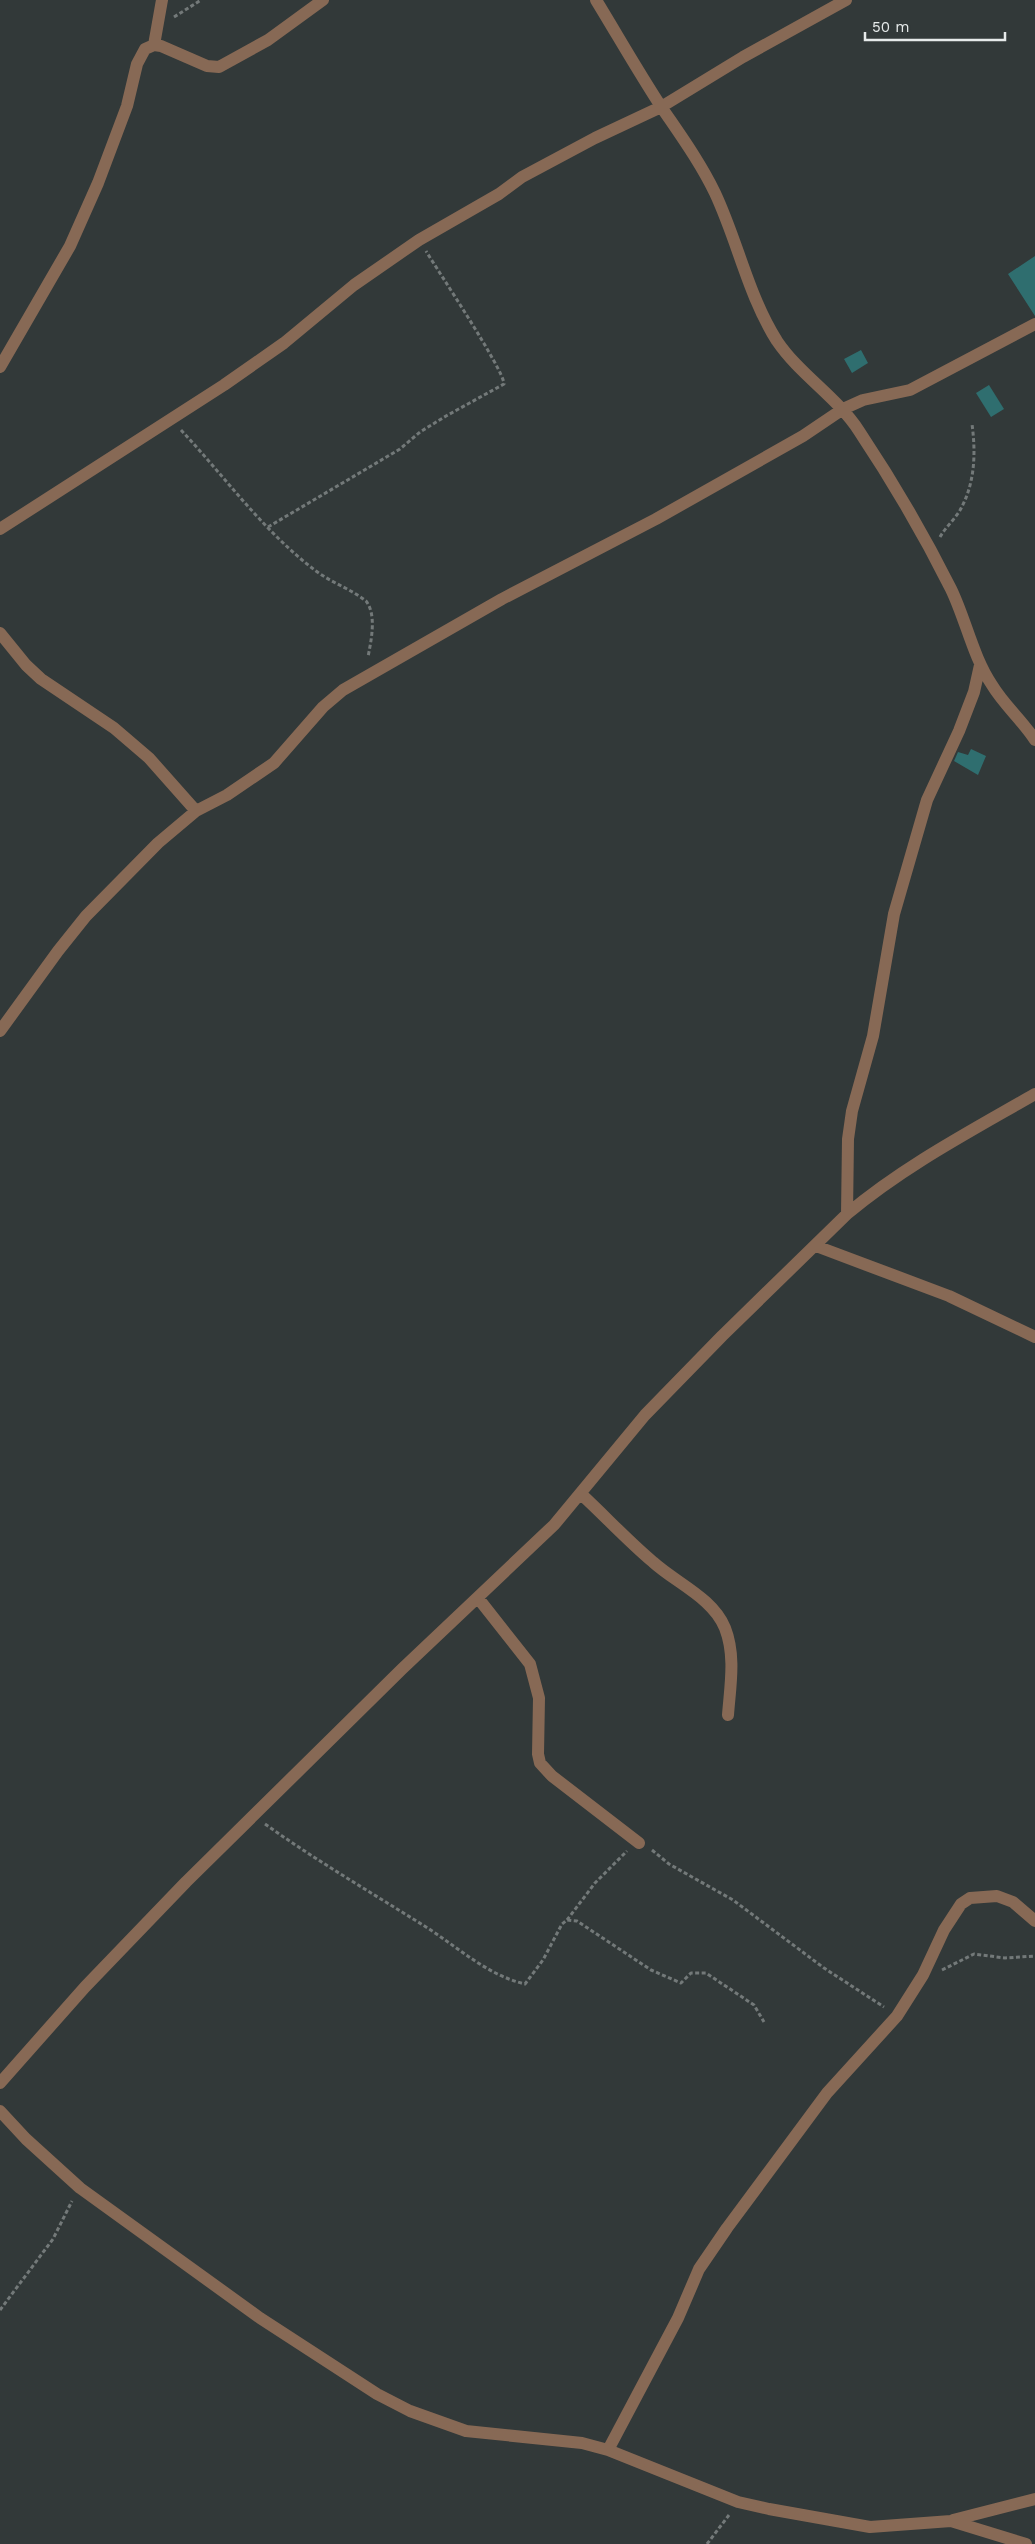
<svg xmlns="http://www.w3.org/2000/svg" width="1035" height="2544" font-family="'Work Sans',sans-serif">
<rect width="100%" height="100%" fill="#323939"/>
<path fill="#2f6e6f" d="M 1035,256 L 1035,316 L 1008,274 Z
M 861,350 L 868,363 L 852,373 L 844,359 Z
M 989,385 L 1004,409 L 991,417 L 976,393 Z
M 971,749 L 986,756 L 978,775 L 954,761 L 958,752 L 968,755 Z"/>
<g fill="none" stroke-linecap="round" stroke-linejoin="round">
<path stroke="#737979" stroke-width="3" stroke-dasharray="4 2.5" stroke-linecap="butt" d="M 174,17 L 201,0
M 181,430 C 225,477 264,532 316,571 C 332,583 351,589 366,601 C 377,615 371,641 368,657
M 268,527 L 400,449 L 420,432 L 446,416 L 504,384 C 504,370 438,271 426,251
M 940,537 C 945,528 953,521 959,512 C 975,485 976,454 972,424
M 265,1824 C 317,1861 372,1893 426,1927 C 459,1948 487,1975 525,1984 L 543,1960 L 562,1924 L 567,1920 L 577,1921 L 651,1970 L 681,1983 L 691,1973 L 706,1973 L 754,2005 L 764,2022
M 652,1850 L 669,1864 L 733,1900 L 824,1968 L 884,2007
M 567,1920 L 595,1883 L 627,1851
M 942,1970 L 974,1954 L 1005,1958 L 1035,1956
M 0,2310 L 53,2239 L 72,2201
M 707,2544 L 729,2515"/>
<path stroke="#876955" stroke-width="12" d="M 596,0 C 618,36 639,73 662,108 C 681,136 700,162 715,193 C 738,242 748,295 777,341 C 800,375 837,397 859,431 C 893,482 924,535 951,589 C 966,620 973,657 992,685 C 1004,705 1022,720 1035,740
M 154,45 L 162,0
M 0,367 L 70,246 L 98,183 L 127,106 L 137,64 L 145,49 L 154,45 L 161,46 L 207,66 L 219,67 L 268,40 L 323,0
M 0,529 L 224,385 L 284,343 L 354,285 L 419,240 L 499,194 L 522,177 L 595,138 L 661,107 L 743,57 L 846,0
M 0,633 L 26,665 L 41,679 L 114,728 L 149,758 L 196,811
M 0,1031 L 58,951 L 86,916 L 158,843 L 196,811 L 227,795 L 274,763 L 323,707 L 343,690 L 502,599 L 656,519 L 803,436 L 843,409 L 863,400 L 910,390 L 1035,324
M 847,1214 L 848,1139 L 852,1111 L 873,1036 L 894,914 L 927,800 L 959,731 L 974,692 L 980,665
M 816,1246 L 949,1296 L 1035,1337
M 581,1494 C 605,1516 628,1541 653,1562 C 676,1583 713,1598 725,1628 C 736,1656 730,1687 728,1715
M 478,1598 L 530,1664 L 539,1698 L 538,1754 L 540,1763 L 552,1776 L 639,1843
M 0,2083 L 85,1987 L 186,1882 L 402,1669 L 554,1525 L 645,1415 L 722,1336 L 847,1214 C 904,1166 971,1131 1035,1094
M 0,2111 L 26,2139 L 80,2188 L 260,2318 L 377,2394 L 410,2411 L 466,2431 L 582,2443 L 608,2450 L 738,2502 L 769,2509 L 870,2527 L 951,2521 L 1026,2544
M 608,2450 L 678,2318 L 699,2269 L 727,2228 L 827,2093 L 897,2016 L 923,1975 L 944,1930 L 961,1904 L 970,1898 L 997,1896 L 1013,1902 L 1035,1921
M 953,2520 L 1035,2499"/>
</g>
<path d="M865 32v8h140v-8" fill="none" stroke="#e6eaea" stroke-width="2.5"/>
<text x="872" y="32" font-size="15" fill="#e6eaea" stroke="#323939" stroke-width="4" paint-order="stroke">50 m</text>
</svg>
